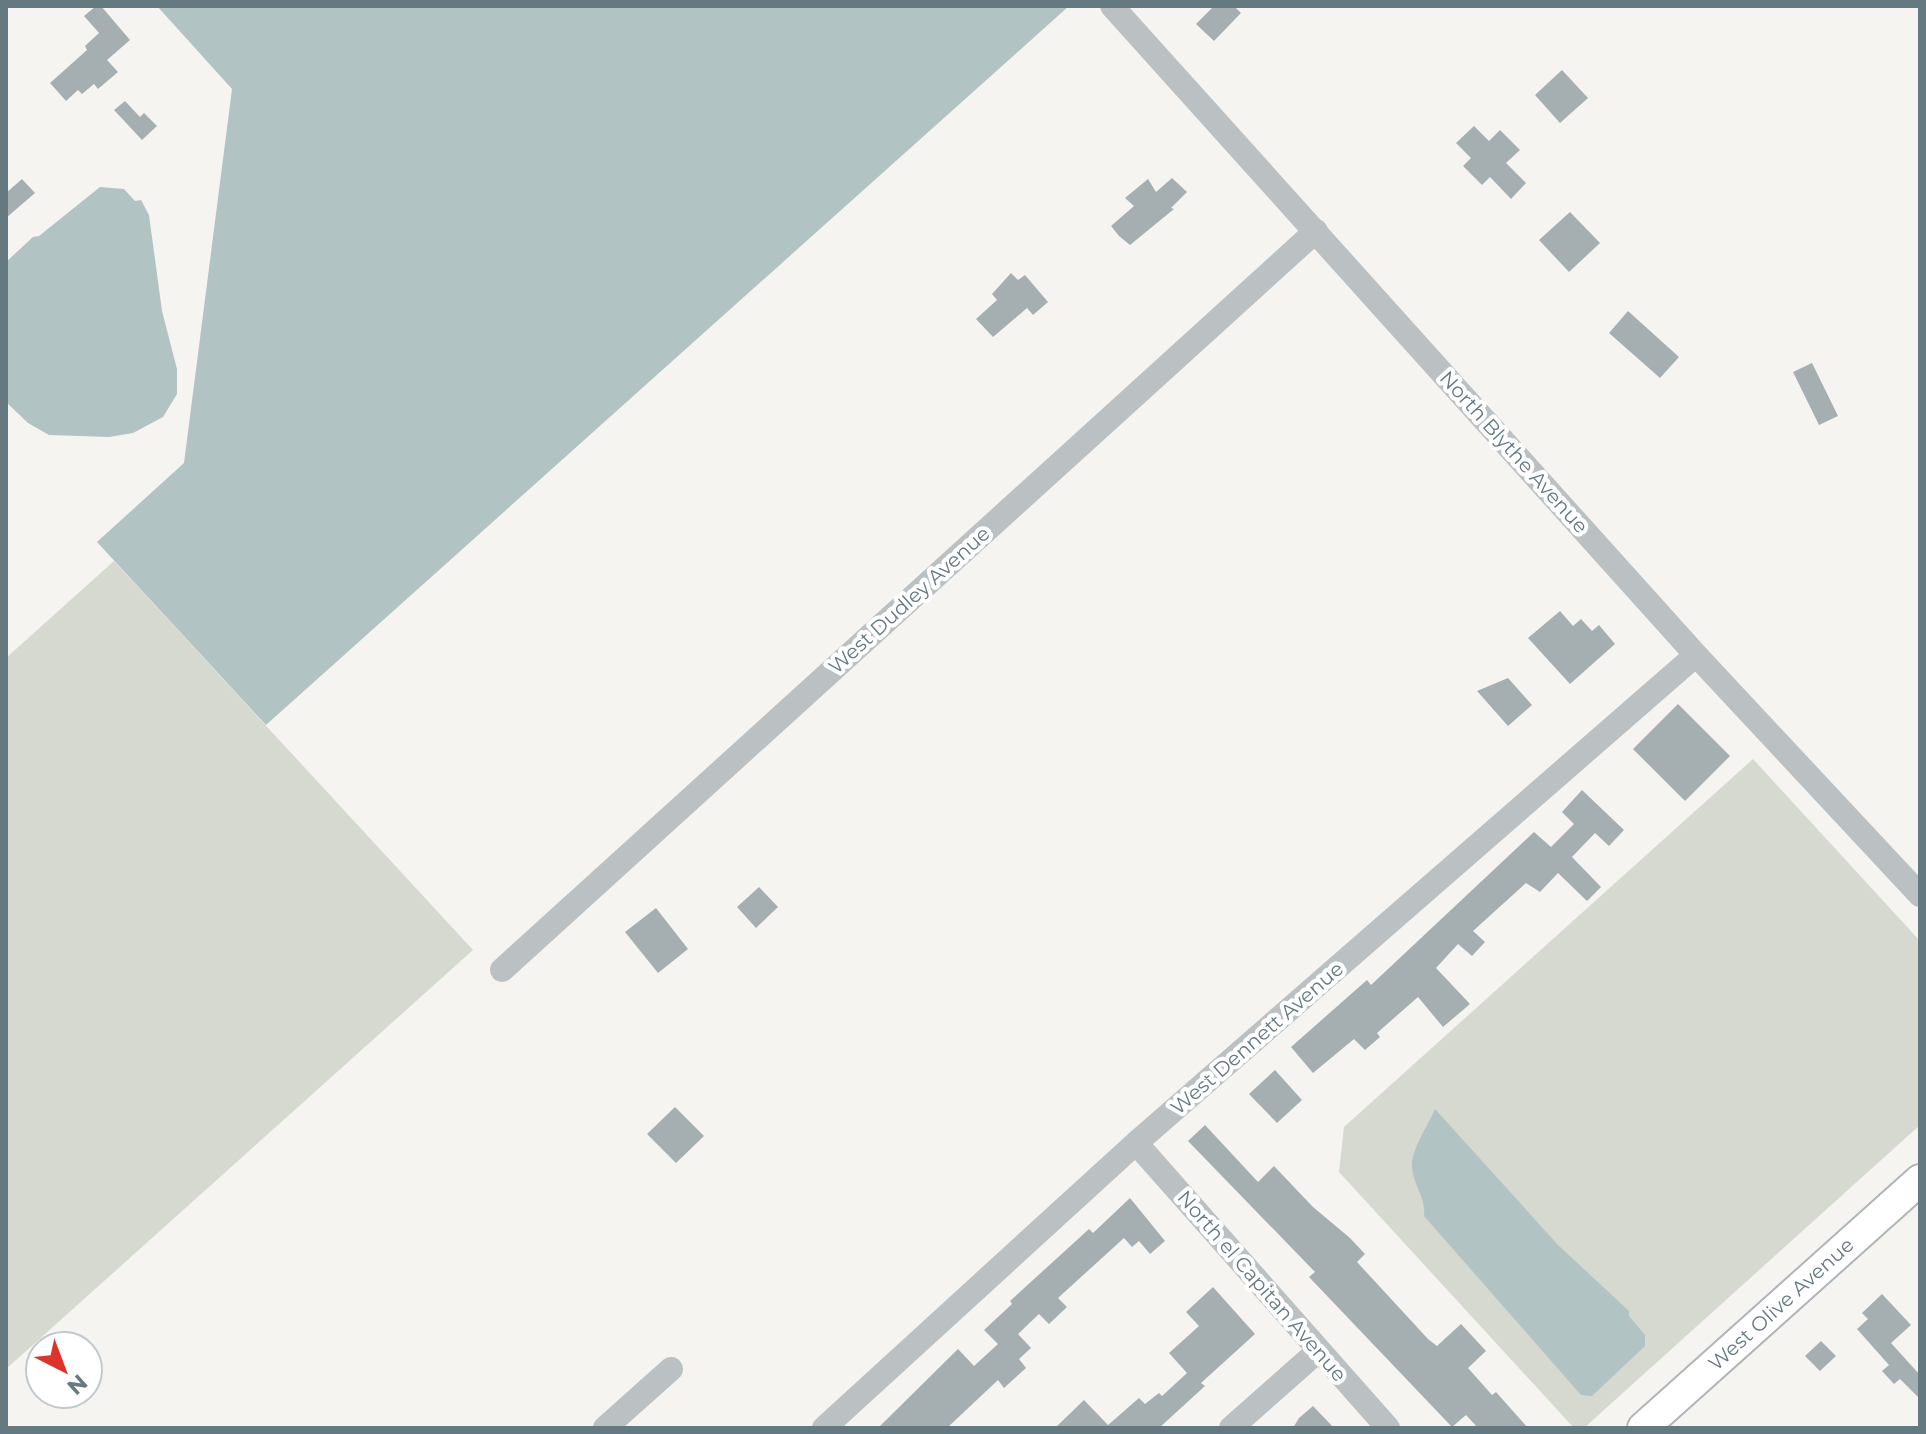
<svg xmlns="http://www.w3.org/2000/svg" width="1926" height="1434" font-family="Montserrat,sans-serif">
<rect width="100%" height="100%" fill="#f5f4f1"/>
<path fill="#d5d9d0" d="M 114,561 L 473,950 L 6,1369 L 6,658 Z
M 1753,759 L 1920,941 L 1920,1125 L 1584,1428 L 1574,1428 L 1339,1172 L 1344,1127 Z"/>
<path fill="#b2c3c4" d="M 157,6 L 1069,6 L 266,725 L 97,542 L 184,463 L 232,89 Z
M 100,187 L 124,189 L 135,201 L 141,200 L 149,215 L 162,311 L 177,369 L 177,394 L 163,417 L 133,433 L 109,437 L 49,435 L 28,423 L 6,402 L 6,262 L 33,237 L 39,236 Z
M 1435,1109 L 1558,1245 L 1629,1311 L 1629,1316 L 1645,1335 L 1645,1346 L 1592,1396 L 1581,1395 L 1424,1216 C 1426,1198 1414,1186 1412,1168 C 1410,1151 1429,1124 1435,1109 Z"/>
<path fill="#a5afb2" d="M 96,6 L 101,6 L 130,40 L 107,60 L 118,72 L 98,89 L 94,84 L 82,94 L 78,90 L 66,101 L 50,83 L 87,50 L 85,46 L 99,33 L 84,16 Z
M 1214,6 L 1234,6 L 1241,13 L 1214,41 L 1196,24 Z
M 1562,70 L 1588,98 L 1560,123 L 1535,95 Z
M 125,101 L 140,117 L 144,113 L 157,126 L 142,140 L 114,110 Z
M 1474,126 L 1489,141 L 1500,130 L 1520,150 L 1506,163 L 1526,183 L 1511,199 L 1490,177 L 1482,185 L 1463,166 L 1471,158 L 1456,143 Z
M 1172,178 L 1187,192 L 1171,208 L 1174,209 L 1130,245 L 1119,236 L 1111,226 L 1134,206 L 1125,198 L 1148,179 L 1156,192 Z
M 22,179 L 35,193 L 6,218 L 6,193 Z
M 1570,212 L 1600,243 L 1569,272 L 1539,240 Z
M 1011,273 L 1018,280 L 1025,275 L 1048,302 L 1033,315 L 1027,308 L 993,337 L 976,319 L 997,300 L 992,294 Z
M 1628,311 L 1679,357 L 1660,378 L 1609,333 Z
M 1812,363 L 1838,416 L 1819,425 L 1793,372 Z
M 1560,611 L 1573,626 L 1581,619 L 1592,631 L 1599,625 L 1615,644 L 1570,684 L 1528,638 Z
M 1508,678 L 1532,705 L 1508,726 L 1477,691 Z
M 1678,704 L 1730,756 L 1685,801 L 1633,749 Z
M 1582,790 L 1624,830 L 1609,846 L 1595,833 L 1572,857 L 1601,887 L 1587,901 L 1558,873 L 1540,892 L 1526,883 L 1473,931 L 1485,942 L 1472,956 L 1458,944 L 1436,968 L 1470,1004 L 1443,1027 L 1418,997 L 1377,1033 L 1380,1037 L 1365,1050 L 1354,1039 L 1313,1073 L 1291,1047 L 1367,980 L 1371,985 L 1534,832 L 1551,847 L 1574,824 L 1562,812 Z
M 759,887 L 778,907 L 756,928 L 737,907 Z
M 656,908 L 688,949 L 658,973 L 625,932 Z
M 1275,1070 L 1302,1100 L 1277,1123 L 1249,1094 Z
M 675,1107 L 704,1136 L 676,1163 L 647,1134 Z
M 1205,1125 L 1258,1182 L 1274,1166 L 1313,1207 L 1350,1238 L 1365,1254 L 1357,1262 L 1428,1339 L 1437,1346 L 1461,1324 L 1486,1351 L 1468,1368 L 1492,1395 L 1496,1392 L 1528,1428 L 1478,1428 L 1466,1415 L 1452,1427 L 1309,1277 L 1315,1272 L 1188,1141 Z
M 1130,1198 L 1165,1241 L 1150,1254 L 1139,1241 L 1132,1247 L 1124,1238 L 1058,1298 L 1067,1307 L 1049,1324 L 1039,1314 L 1018,1334 L 1031,1348 L 1019,1359 L 1026,1368 L 1004,1388 L 998,1380 L 947,1428 L 878,1428 L 958,1349 L 974,1366 L 998,1344 L 984,1330 L 1012,1304 L 1010,1301 L 1089,1229 L 1093,1233 Z
M 1213,1287 L 1255,1334 L 1201,1383 L 1205,1386 L 1159,1428 L 1055,1428 L 1084,1400 L 1108,1425 L 1139,1398 L 1145,1404 L 1159,1393 L 1162,1396 L 1187,1373 L 1169,1353 L 1199,1326 L 1186,1312 Z
M 1882,1294 L 1911,1325 L 1891,1343 L 1920,1375 L 1920,1399 L 1900,1379 L 1894,1384 L 1882,1371 L 1889,1365 L 1857,1329 L 1868,1319 L 1862,1313 Z
M 1821,1341 L 1836,1356 L 1820,1371 L 1805,1356 Z
M 1313,1406 L 1334,1428 L 1293,1428 L 1299,1418 Z"/>
<g fill="none" stroke-linecap="round" stroke-linejoin="round">
<defs>
<path id="major" d="M 1643,1428 L 1920,1180"/>
</defs>
<use href="#major" stroke="#afb5b8" stroke-width="34"/>
<path stroke="#bbc1c3" stroke-width="24" d="M 1112,6 L 1696,655 L 1920,895
M 502,970 L 1316,231
M 1136,1143 L 1388,1428
M 605,1428 L 671,1369
M 824,1428 L 1136,1143 L 1696,655
M 1231,1428 L 1318,1351"/>
<use href="#major" stroke="#fff" stroke-width="30"/>
</g>
<g text-anchor="middle" stroke-width="8" stroke-linejoin="round" paint-order="stroke">
<g font-size="20" fill="#657981" stroke="#fff">
<text transform="translate(1514 452) rotate(48)" y="7">North Blythe Avenue</text>
<text transform="translate(909 600) rotate(-42)" y="7">West Dudley Avenue</text>
<text transform="translate(1257 1038) rotate(-41)" y="7">West Dennett Avenue</text>
<text transform="translate(1262 1286) rotate(49)" y="7">North el Capitan Avenue</text>
<text transform="translate(1781 1304) rotate(-42)" y="7">West Olive Avenue</text>
</g>
</g>
<rect width="1926" height="1434" fill="none" stroke="#657981" stroke-width="16"/>
<g transform="translate(64 1370) rotate(138)"><circle r="38" fill="#ffffff" stroke="#c1c9cd" stroke-width="2"/>
<path d="M0-6L14 30L0 20L-14 30Z" fill="#dd3328"/>
<text y="-12" font-size="22" font-weight="bold" text-anchor="middle" fill="#657981">N</text>
</g>
</svg>
